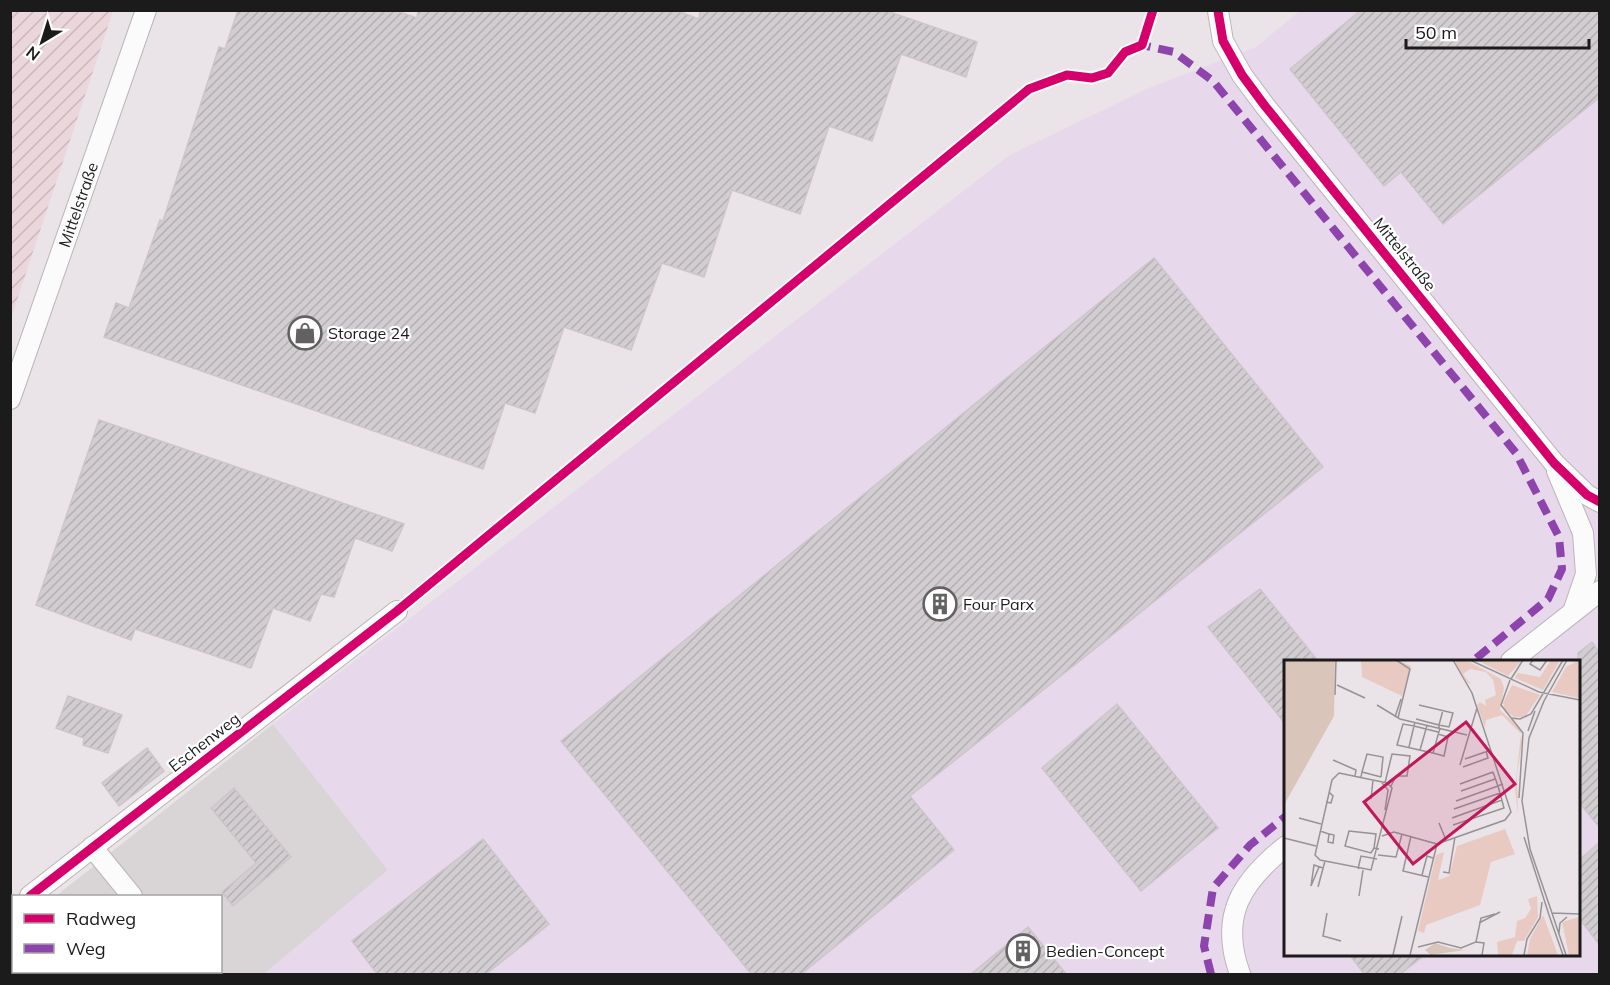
<svg xmlns="http://www.w3.org/2000/svg" width="1610" height="985" font-family="Mulish,sans-serif">
<defs>
<pattern id="farmland-furrows" width="10" height="10" patternUnits="userSpaceOnUse" patternTransform="scale(1.5)"><rect width="10" height="10" fill="#ebd6db"/><path d="M-1 1l2-2M0 10L10 0M9 11l2-2" fill="none" stroke="#c9b7bb"/></pattern>
<pattern id="building-hatch" width="6" height="6" patternUnits="userSpaceOnUse" patternTransform="scale(1.5)"><rect width="6" height="6" fill="#d2cdd0"/><path d="M-1 1l2-2M0 6l6-6M5 7l2-2" fill="none" stroke="#b4afb2"/></pattern>
</defs>
<rect width="100%" height="100%" fill="#eae3e7"/>
<path fill="#d9d5d7" d="M 273,724 L 388,870 L 264,974 L 11,974 L 11,932 L 13,930 L 14,972 L 220,972 L 220,896 L 56,896 Z"/>
<path fill="#e8d8eb" fill-rule="evenodd" d="M 1300,11 L 1599,11 L 1599,974 L 264,974 L 388,870 L 273,724 L 1010,155 L 1149,88 L 1256,47 ZM 1286,661 L 1578,661 L 1578,954 L 1286,954 Z"/>
<path fill="url(#farmland-furrows)" d="M 11,10 L 113,11 L 11,318 L 10,11 Z"/>
<path fill="url(#building-hatch)" stroke="#cdc5cb" stroke-width="1.5" d="M 238,10 L 394,10 L 417,18 L 418,10 L 675,10 L 699,19 L 700,10 L 884,10 L 977,42 L 966,77 L 901,54 L 872,141 L 829,126 L 800,214 L 732,190 L 704,277 L 662,263 L 631,350 L 564,327 L 535,413 L 505,403 L 483,469 L 104,337 L 116,303 L 129,308 L 160,220 L 163,221 L 219,47 L 225,49 Z
M 1361,10 L 1599,10 L 1599,98 L 1443,224 L 1401,172 L 1384,186 L 1290,69 Z
M 1154,258 L 1323,467 L 910,796 L 954,850 L 800,975 L 752,975 L 561,741 Z
M 99,420 L 404,524 L 392,551 L 355,538 L 334,597 L 321,594 L 310,621 L 273,608 L 251,668 L 135,629 L 131,640 L 36,605 Z
M 1260,589 L 1318,661 L 1286,661 L 1286,725 L 1208,627 Z
M 1592,642 L 1599,652 L 1599,827 L 1578,801 L 1578,653 Z
M 68,696 L 122,715 L 108,753 L 83,745 L 84,738 L 56,728 Z
M 1117,704 L 1218,828 L 1141,891 L 1042,768 Z
M 147,748 L 164,771 L 119,806 L 102,783 Z
M 234,788 L 291,857 L 233,906 L 222,892 L 256,863 L 211,808 Z
M 483,839 L 549,924 L 485,975 L 378,975 L 352,941 Z
M 1599,843 L 1599,944 L 1578,917 L 1578,861 Z
M 1028,927 L 1067,975 L 970,975 Z
M 1349,954 L 1426,954 L 1399,975 L 1365,975 Z"/>
<g fill="none" stroke-linecap="round" stroke-linejoin="round">
<defs>
<g id="minor">
<path d="M 1218,11 L 1223,41 L 1242,75 L 1265,106 L 1554,463 L 1587,495 L 1600,502"/>
<path id="s1" d="M 10,399 L 146,10"/>
<path d="M 1557,471 L 1583,533 L 1586,574 L 1573,612"/>
<path d="M 1511,661 L 1600,591"/>
<path d="M 92,847 L 132,896"/>
<path d="M 30,896 L 397,611"/>
<path d="M 10,912 L 14,910"/>
<path d="M 191,972 L 193,974"/>
<path d="M 1240,974 C 1219,916 1241,882 1286,846"/>
</g>
</defs>
<use href="#minor" stroke="#bab6b8" stroke-width="22"/>
<use href="#minor" stroke="#fcfbfb" stroke-width="20"/>
<path stroke="#8e44ad" stroke-width="8" stroke-dasharray="15 8" stroke-linecap="butt" d="M 1144,39 L 1142,45 L 1174,52 L 1213,81 L 1516,453 L 1559,537 L 1562,569 L 1548,599 L 1473,661
M 1211,974 L 1204,946 L 1213,888 L 1250,845 L 1286,816"/>
<defs>
<path id="cycleway" d="M 1218,11 L 1223,41 L 1242,75 L 1265,106 L 1554,463 L 1587,495 L 1600,502
M 30,896 L 397,611 L 1029,89 L 1067,75 L 1092,78 L 1108,73 L 1125,52 L 1142,45 L 1153,10"/>
</defs>
<use href="#cycleway" stroke="#fff" stroke-width="13"/>
<use href="#cycleway" stroke="#d6006c" stroke-width="9"/>
</g>
<defs>
<symbol id="shop-ring" viewBox="-11 -11 22 22"><circle r="9.5" fill="#fff" stroke="#636162" stroke-width="1.5"/><path d="M-5-2.5h2.3a2.7 3.5 0 0 1 5.4 0H5L5.5 6h-11ZM-1.5-2.5h3a1.5 2.3 0 0 0-3 0Z" fill="#636162"/></symbol>
<symbol id="building-ring" viewBox="-11 -11 22 22"><circle r="9.5" fill="#fff" stroke="#636162" stroke-width="1.5"/><path d="M-4-6H4V6H1V3H-1V6H-4ZM-2.5-4.3h1.7v1.8h-1.7ZM.8-4.3h1.7v1.8H.8ZM-2.5-1h1.7V.8h-1.7ZM.8-1h1.7V.8H.8Z" fill="#636162"/></symbol>
</defs>
<g fill-rule="evenodd">
<use href="#shop-ring" x="286" y="314" width="38" height="38"/>
<use href="#building-ring" x="921" y="585" width="38" height="38"/>
<use href="#building-ring" x="1004" y="932" width="38" height="38"/>
</g>
<g text-anchor="middle" stroke-width="4.5" stroke-linejoin="round" paint-order="stroke">
<g font-size="16" fill="#1b1b1b" stroke="#fff">
<text dy="6" stroke="none"><textPath href="#s1" startOffset="206">Mittelstraße</textPath></text>
<text transform="translate(1405 254) rotate(51)" y="6">Mittelstraße</text>
<text transform="translate(204 742) rotate(-38)" y="6">Eschenweg</text>
</g>
<g font-size="16" fill="#1b1b1b" stroke="#fff" text-anchor="start">
<text x="328" y="339">Storage 24</text>
<text x="963" y="610">Four Parx</text>
<text x="1046" y="957">Bedien-Concept</text>
</g>
</g>
<g transform="translate(1284 660)">
<rect width="296" height="296" fill="#eae3e7"/>
<path d="M 77,0 L 113,0 L 127,6 L 118,36 L 78,17 ZM 182,0 L 217,19 L 220,28 L 216,50 L 236,68 L 238,83 L 233,114 L 234,154 L 231,130 L 237,74 L 218,55 L 202,60 L 201,67 L 193,45 L 196,42 L 202,46 L 201,40 L 212,35 L 209,20 L 202,12 L 186,9 L 179,14 L 187,24 L 184,23 L 172,5 L 172,1 ZM 193,0 L 238,0 L 224,16 ZM 241,0 L 234,13 L 256,17 L 267,0 L 276,0 L 259,30 L 231,18 ZM 295,0 L 295,38 L 268,32 L 282,7 ZM 228,25 L 256,35 L 241,57 L 230,57 L 221,50 L 219,43 ZM 221,169 L 231,194 L 207,202 L 196,245 L 142,265 L 140,273 L 134,271 L 152,195 L 160,192 L 154,220 L 165,216 L 173,186 ZM 253,236 L 254,257 L 240,281 L 233,281 L 228,295 L 214,295 L 213,282 L 231,277 L 233,261 L 241,258 L 247,249 L 244,239 ZM 259,255 L 274,295 L 243,295 L 246,279 ZM 295,257 L 295,295 L 285,295 L 278,262 Z" fill="#e9cac3"/>
<path d="M 0,0 L 51,0 L 50,56 L 0,145 ZM 151,283 L 166,288 L 180,290 L 147,295 L 141,290 Z" fill="#dac5ba"/>
<path fill="none" stroke="#979395" stroke-width="1.5" d="M 112,0 L 126,9 L 114,58M 186,0 L 255,32 L 296,40M 249,0 L 246,4 L 256,10 L 263,0M 283,0 L 260,41 L 245,78 L 238,141 L 246,189 L 268,253 L 296,254M 227,19 L 239,0M 226,20 L 217,45 L 239,73 L 235,138M 53,25 L 81,38M 51,35 L 52,0M 93,45 L 116,59 L 183,75M 135,45 L 169,53 L 165,67 L 155,65 L 155,68M 111,57 L 117,39M 227,58 L 236,59 L 247,54 L 279,0M 132,59 L 155,65 L 159,50M 131,62 L 130,66 L 119,64 L 113,85 L 149,93 L 156,68M 244,71 L 251,51M 125,87 L 130,66 L 142,69 L 143,65M 136,90 L 142,69 L 154,72M 149,93 L 160,96 L 164,77 L 154,74M 181,99 L 207,90M 49,100 L 72,110 L 71,116M 176,105 L 193,48M 179,107 L 204,98 L 202,91M 78,112 L 83,94 L 99,97 L 97,117M 209,112 L 214,126 L 219,124M 55,113 L 103,123 L 108,128 L 87,210 L 36,200 L 31,195 L 48,120 ZM 77,117 L 78,112 L 97,117M 98,123 L 104,130 L 101,150M 101,123 L 108,94 L 126,96 L 123,116 L 112,116 L 107,126M 176,124 L 209,112M 177,131 L 211,119M 87,139 L 89,120M 42,142 L 47,143 L 49,136 L 45,132M 170,149 L 216,133M 15,158 L 37,164M 168,158 L 218,140M 155,163 L 162,180M 169,165 L 220,148 L 214,126 L 172,141M 36,171 L 45,174 L 44,182 L 49,183 L 50,175 L 45,174M 98,176 L 110,172 L 153,184M 127,176 L 119,211 L 144,217M 240,177 L 265,255M 0,178 L 32,186M 153,184 L 221,160 L 227,152 L 188,33 L 169,0M 90,188 L 87,193 L 61,186 L 65,171 L 92,174 L 90,188 L 95,189M 94,195 L 112,197 L 118,174M 35,207 L 27,226 L 30,205 L 39,208M 74,209 L 77,196 L 93,199M 159,212 L 165,213 L 171,177M 138,215 L 143,196 L 149,198M 34,227 L 41,201M 75,236 L 79,210M 43,253 L 39,276 L 57,281M 268,253 L 282,295M 265,255 L 279,295M 195,263 L 216,252M 275,273 L 276,263 L 283,257M 192,282 L 200,283 L 198,295M 134,287 L 154,282 L 177,288 L 192,282 L 197,258 L 211,254M 109,295 L 118,256M 126,295 L 153,184M 240,295 L 243,279 L 256,258 L 258,242"/>
<path fill="#c2185b" fill-opacity="0.15" stroke="#c2185b" stroke-width="3" d="M 182,62 L 231,124 L 129,204 L 80,142 Z"/>
<rect width="296" height="296" fill="none" stroke="#1b1b1b" stroke-width="3"/>
</g>
<rect width="1610" height="985" fill="none" stroke="#1b1b1b" stroke-width="24"/>
<rect x="12" y="895" width="210" height="78" fill="#ffffff" stroke="#a4a4a4" stroke-width="1.5"/>
<rect x="24" y="914" width="30" height="9" fill="#d6006c" stroke="#a4a4a4" stroke-width="1.5"/>
<text x="66" y="925" font-size="18" fill="#1b1b1b">Radweg</text>
<rect x="24" y="944" width="30" height="9" fill="#8e44ad" stroke="#a4a4a4" stroke-width="1.5"/>
<text x="66" y="955" font-size="18" fill="#1b1b1b">Weg</text>
<g transform="translate(42 42) rotate(218)" stroke="#ffffff" stroke-width="4.5" paint-order="stroke">
<path d="M0-4.5L10 22L0 15L-10 22Z" fill="#1b1b1b"/>
<text y="-9" font-size="16" font-weight="bold" text-anchor="middle" fill="#1b1b1b">N</text>
</g>
<path d="M1406 39v9h183v-9" fill="none" stroke="#1b1b1b" stroke-width="3"/>
<text x="1415" y="39" font-size="18" fill="#1b1b1b" stroke="#ffffff" stroke-width="4.5" paint-order="stroke">50 m</text>
</svg>
